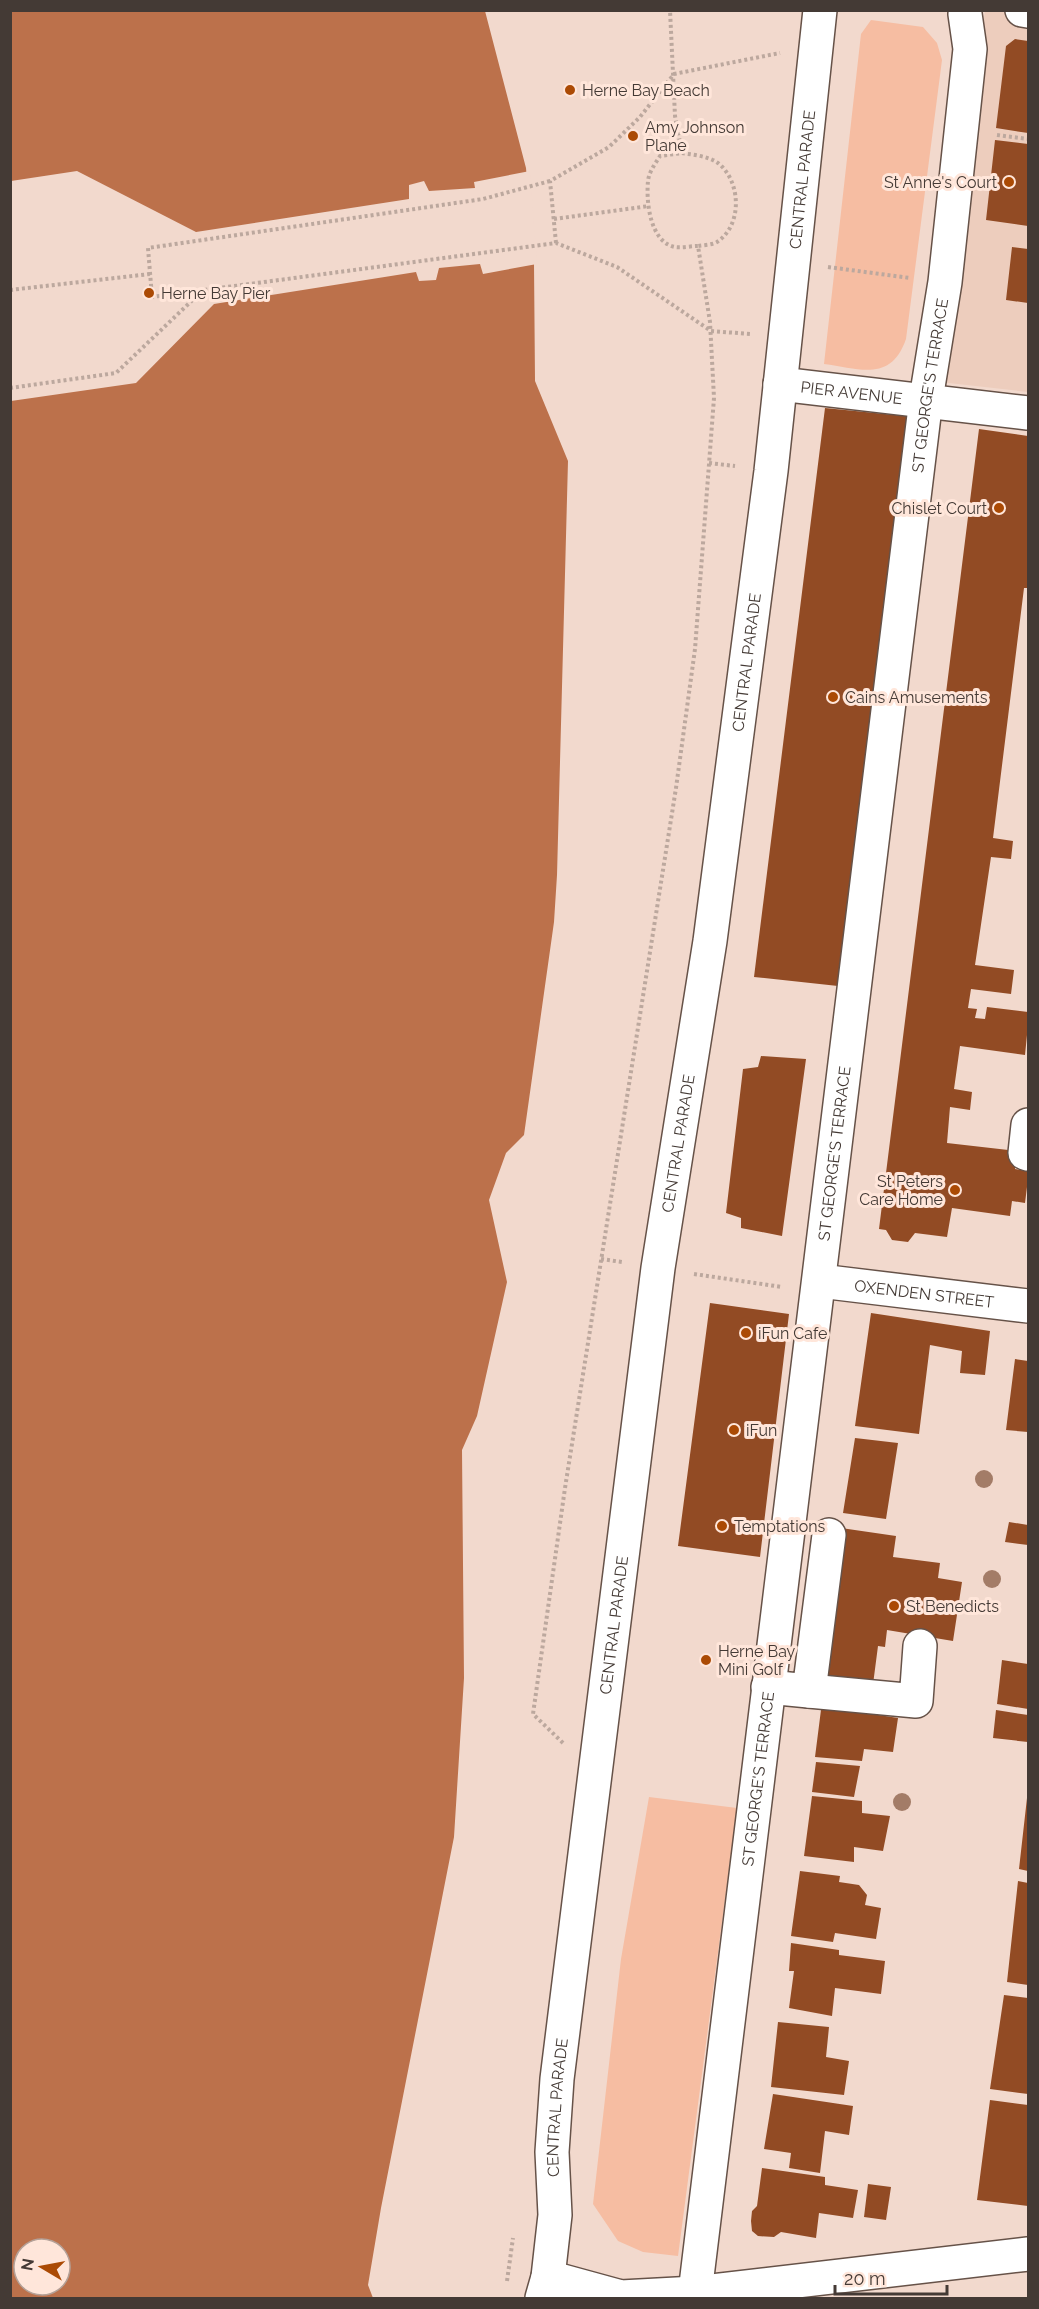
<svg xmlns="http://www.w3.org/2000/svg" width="1039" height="2309" font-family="Raleway,sans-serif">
<rect width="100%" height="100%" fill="#f2d9cd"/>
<path fill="#edcdbd" d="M 985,11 L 1028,11 L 1028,392 L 940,382 Z"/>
<path fill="#f6bda2" d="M 871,20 L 923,27 L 937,43 L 942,60 L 906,339 C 891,382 861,369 824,364 L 861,34 Z
M 649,1797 L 737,1808 L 678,2256 L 643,2252 L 618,2241 L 593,2204 L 621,1959 Z"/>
<path fill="#bc714b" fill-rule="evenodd" d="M 11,11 L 485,11 L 526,168 L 534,264 L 535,381 L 568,461 L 557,875 L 554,922 L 524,1135 L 506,1153 L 489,1200 L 507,1282 L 477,1416 L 462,1450 L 464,1678 L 454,1837 L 381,2208 L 368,2285 L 373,2298 L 11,2298 ZM 24,2249 L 60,2249 L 60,2285 L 24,2285 Z"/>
<path fill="#f2d9cd" d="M 77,171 L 196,232 L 409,199 L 409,185 L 424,181 L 429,191 L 475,188 L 474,182 L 530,171 L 537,264 L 483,274 L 480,264 L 439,268 L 436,280 L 419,281 L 416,272 L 214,304 L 136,383 L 11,401 L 11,181 Z"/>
<path fill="#924b24" d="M 1015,39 L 1028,41 L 1028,133 L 996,128 L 1006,46 Z
M 995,140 L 1028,144 L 1028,226 L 986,220 Z
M 1012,247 L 1028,249 L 1028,303 L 1006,300 Z
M 825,408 L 915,417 L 838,986 L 754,977 Z
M 979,429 L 1028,436 L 1028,588 L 1024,588 L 993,838 L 1013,841 L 1011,859 L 991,857 L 975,965 L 1014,970 L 1011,994 L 971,989 L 968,1008 L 977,1009 L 975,1018 L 985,1019 L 987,1007 L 1028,1012 L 1028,1025 L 1025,1055 L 960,1046 L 954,1089 L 972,1092 L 970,1110 L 950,1107 L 947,1143 L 1017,1151 L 1015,1169 L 1028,1171 L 1028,1179 L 1025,1203 L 1012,1201 L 1010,1216 L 952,1208 L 947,1237 L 915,1233 L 908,1242 L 892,1240 L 886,1230 L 879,1229 Z
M 761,1056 L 806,1059 L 782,1236 L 741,1228 L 741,1218 L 726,1213 L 743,1069 L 758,1067 Z
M 710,1303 L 789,1314 L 760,1557 L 678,1546 Z
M 871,1313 L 990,1331 L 985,1375 L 960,1373 L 962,1351 L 930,1345 L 919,1434 L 855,1426 Z
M 1015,1359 L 1028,1361 L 1028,1432 L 1006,1430 Z
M 855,1438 L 898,1443 L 886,1519 L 843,1513 Z
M 1009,1522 L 1028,1525 L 1028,1545 L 1005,1542 Z
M 841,1528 L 896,1536 L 893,1557 L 940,1563 L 938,1578 L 962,1582 L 953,1641 L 887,1630 L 885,1647 L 878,1646 L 872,1692 L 819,1686 Z
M 1002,1660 L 1028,1664 L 1028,1709 L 997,1704 Z
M 822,1702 L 868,1708 L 866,1713 L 898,1718 L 893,1752 L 864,1749 L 862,1761 L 815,1757 Z
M 996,1710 L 1028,1715 L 1028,1742 L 993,1738 Z
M 816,1762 L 860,1766 L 854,1797 L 812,1792 Z
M 812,1796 L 862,1801 L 862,1813 L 890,1816 L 883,1851 L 854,1847 L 854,1862 L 804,1856 Z
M 1027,1798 L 1028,1798 L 1028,1871 L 1019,1869 Z
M 800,1871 L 840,1876 L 839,1882 L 859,1885 L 867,1895 L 865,1905 L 881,1908 L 876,1939 L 835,1933 L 833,1942 L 791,1936 Z
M 1018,1881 L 1028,1883 L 1028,1985 L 1007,1982 Z
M 791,1943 L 839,1950 L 839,1955 L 885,1961 L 881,1994 L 835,1988 L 832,2016 L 789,2008 L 794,1971 L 789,1971 Z
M 1004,1995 L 1028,1998 L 1028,2094 L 990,2089 Z
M 778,2022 L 829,2027 L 826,2057 L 849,2061 L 844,2095 L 771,2087 Z
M 773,2094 L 853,2106 L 849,2135 L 825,2131 L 820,2173 L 789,2168 L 791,2153 L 764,2149 Z
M 990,2100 L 1028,2105 L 1028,2206 L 977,2200 Z
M 762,2168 L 825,2177 L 825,2185 L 858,2190 L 853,2218 L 819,2213 L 816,2238 L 781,2232 L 774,2237 L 758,2236 L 752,2231 L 751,2221 L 752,2211 L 757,2206 Z
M 868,2184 L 891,2187 L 886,2220 L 864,2217 Z"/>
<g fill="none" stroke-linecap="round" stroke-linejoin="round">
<defs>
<g id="minor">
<path d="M 1022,10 L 1028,11"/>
<path id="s1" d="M 780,384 L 1028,413"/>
<path d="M 1028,1125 L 1025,1153 L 1028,1154"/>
<path id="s2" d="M 820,1281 L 1028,1306"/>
<path d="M 768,1687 L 809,1691 L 829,1535"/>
<path d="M 809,1691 L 916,1701 L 920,1646"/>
<path d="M 548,2277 L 621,2297 L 695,2293 L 1028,2254"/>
<path id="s3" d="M 695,2293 L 926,399 L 945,282 L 970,49 L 965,14"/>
<path id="s4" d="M 542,2298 L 548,2277 L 555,2215 L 552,2152 L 557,2079 L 658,1268 L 710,941 L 771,471 L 820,10"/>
</g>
</defs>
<use href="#minor" stroke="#665248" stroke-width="36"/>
<path stroke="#bca89e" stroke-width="4" stroke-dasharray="3 3" stroke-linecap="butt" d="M 997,135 L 1028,139
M 682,153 C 694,155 708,156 718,163 C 741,181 743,225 717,242 C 712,245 704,245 698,246
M 550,181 L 483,199 L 148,248 L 152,297 L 556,243 L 617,267 L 711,331 L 750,334
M 554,219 L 649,206
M 556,243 L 550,181 L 609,147 L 640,117 L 674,74 L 780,53
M 828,267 L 910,278
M 10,290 L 150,274
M 10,388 L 116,373 L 202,291
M 709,463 L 735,466
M 601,1259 L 622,1262
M 694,1274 L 782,1287
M 563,1743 L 533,1714 L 565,1488 L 676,788 L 695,649 L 714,398 L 710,322 L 698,246 C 691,246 682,248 675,247 C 650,242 646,202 648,181 C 649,172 655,164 660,156 L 682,153 L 675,116 L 670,10
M 507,2281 L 513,2238"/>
<use href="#minor" stroke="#fff" stroke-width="33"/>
</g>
<g fill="#a37c67">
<circle cx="984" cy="1479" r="9"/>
<circle cx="992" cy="1579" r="9"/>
<circle cx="902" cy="1802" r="9"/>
</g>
<g fill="#ab4a04" stroke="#ffe6da" stroke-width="2">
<circle cx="570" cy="90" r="6"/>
<circle cx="633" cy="136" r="6"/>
<circle cx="1009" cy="182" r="6"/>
<circle cx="149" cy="293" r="6"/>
<circle cx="999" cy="508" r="6"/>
<circle cx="833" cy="697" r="6"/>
<circle cx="955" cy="1190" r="6"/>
<circle cx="746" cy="1333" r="6"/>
<circle cx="734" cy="1430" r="6"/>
<circle cx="722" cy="1526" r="6"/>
<circle cx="894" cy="1606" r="6"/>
<circle cx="706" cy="1660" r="6"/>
</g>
<g text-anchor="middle" stroke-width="6" stroke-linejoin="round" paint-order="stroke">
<g font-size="16" fill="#443a35" stroke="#ffe6da" text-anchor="start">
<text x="582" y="96">Herne Bay Beach</text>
<text x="645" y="133">Amy Johnson<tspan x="645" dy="18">Plane</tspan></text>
<text x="997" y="188" text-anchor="end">St Anne's Court</text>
<text x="161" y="299">Herne Bay Pier</text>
<text x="987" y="514" text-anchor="end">Chislet Court</text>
<text x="845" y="703">Cains Amusements</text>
<text x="943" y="1187" text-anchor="end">St Peters<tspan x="943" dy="18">Care Home</tspan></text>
<text x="758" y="1339">iFun Cafe</text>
<text x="746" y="1436">iFun</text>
<text x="734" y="1532">Temptations</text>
<text x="906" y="1612">St Benedicts</text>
<text x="718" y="1657">Herne Bay<tspan x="718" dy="18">Mini Golf</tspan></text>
</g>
<g font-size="16" fill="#443a35" stroke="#ffe6da">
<text dy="6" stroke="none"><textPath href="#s4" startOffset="2136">CENTRAL PARADE</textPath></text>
<text dy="6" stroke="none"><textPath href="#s3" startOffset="1922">ST GEORGE'S TERRACE</textPath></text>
<text dy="6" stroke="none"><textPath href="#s1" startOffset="72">PIER AVENUE</textPath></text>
<text dy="6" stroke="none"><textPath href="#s4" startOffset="1650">CENTRAL PARADE</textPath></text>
<text dy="6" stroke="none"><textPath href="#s4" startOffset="1164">CENTRAL PARADE</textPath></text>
<text dy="6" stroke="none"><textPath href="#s3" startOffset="1148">ST GEORGE'S TERRACE</textPath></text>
<text dy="6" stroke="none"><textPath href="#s2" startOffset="105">OXENDEN STREET</textPath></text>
<text dy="6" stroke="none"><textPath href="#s4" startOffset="678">CENTRAL PARADE</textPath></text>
<text dy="6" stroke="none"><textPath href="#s3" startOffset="518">ST GEORGE'S TERRACE</textPath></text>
<text dy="6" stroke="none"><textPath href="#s4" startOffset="192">CENTRAL PARADE</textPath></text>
</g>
</g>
<rect width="1039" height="2309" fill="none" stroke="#443a35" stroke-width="24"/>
<g transform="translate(42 2267) rotate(280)"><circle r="28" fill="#ffe6da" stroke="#b4a198" stroke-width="1.5"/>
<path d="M0-4.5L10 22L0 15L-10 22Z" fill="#ab4a04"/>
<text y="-9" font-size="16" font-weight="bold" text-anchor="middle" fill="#443a35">N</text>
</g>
<path d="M835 2285v9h112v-9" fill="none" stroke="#443a35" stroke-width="3"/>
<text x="844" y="2285" font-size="18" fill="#443a35" stroke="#ffe6da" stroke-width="4.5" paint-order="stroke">20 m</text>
</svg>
